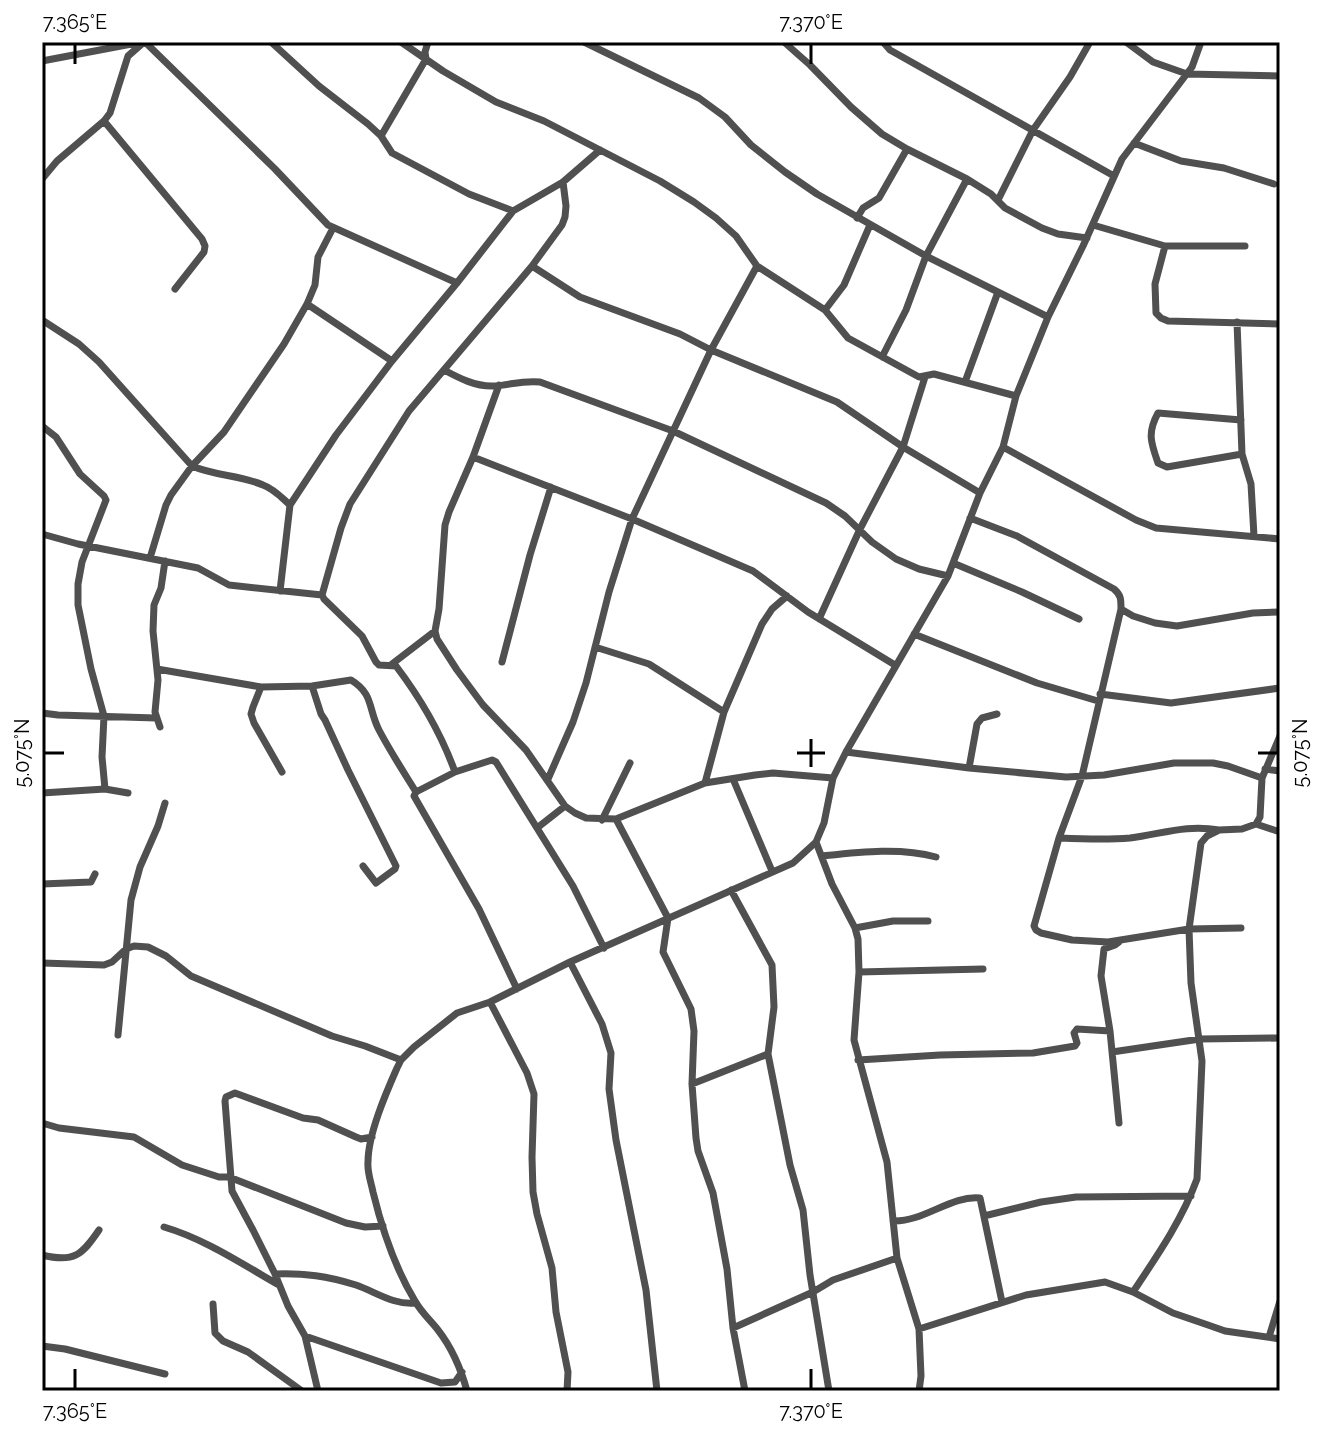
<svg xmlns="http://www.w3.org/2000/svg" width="1322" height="1433" font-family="Raleway,sans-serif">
<rect width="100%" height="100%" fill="#fff"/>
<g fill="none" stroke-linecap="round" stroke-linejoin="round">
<path stroke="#505050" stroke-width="7" d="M 145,42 L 275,169 L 328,225 L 457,283
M 271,42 L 319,86 L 368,124 L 381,136 L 392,153 L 469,194 L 513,211
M 401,42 L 443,71 L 496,102 L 544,121 L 660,181 L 694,202 L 716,218 L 736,236 L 757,266 L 825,310 L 848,338 L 919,377 L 934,374 L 1016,396
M 584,42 L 699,98 L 725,117 L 751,145 L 785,172 L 817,194 L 926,256 L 1048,317
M 784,42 L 810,65 L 851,107 L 882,134 L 907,149 L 967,179 L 991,194 L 1005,208 L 1042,228 L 1058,234 L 1087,238
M 883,42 L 890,50 L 1114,176
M 1126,42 L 1153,62 L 1187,74 L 1280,76
M 42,61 L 142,42
M 104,121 L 202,239 L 205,246 L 204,252 L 175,289
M 381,136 L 426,59 L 425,52 L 428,42
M 1134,143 L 1181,161 L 1224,168 L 1274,184
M 42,179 L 57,161 L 104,121 L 110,113 L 128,56 L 144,42
M 998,200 L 1033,130 L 1070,77 L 1090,42
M 857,218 L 863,208 L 879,198 L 907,149
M 1093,225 L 1165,246 L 1245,246
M 1165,246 L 1155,284 L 1156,313 L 1161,318 L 1168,321 L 1280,324
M 532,266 L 562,225 L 565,217 L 566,206 L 563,182
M 307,304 L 392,361
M 825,310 L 844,285 L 870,225
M 42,320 L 79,344 L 99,362 L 192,466 C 215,476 240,475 263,485 C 274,489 281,497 290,505
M 1237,322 L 1242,454 L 1251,484 L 1254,536
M 882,357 L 906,310 L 926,256 L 967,179
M 444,370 C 459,378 476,387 494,386 C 510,385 523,380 540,382 L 673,431 L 826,503 L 845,516 L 872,542 L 896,559 L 919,569 L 948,576
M 965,382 L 998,292
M 499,385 L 473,457 L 449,512 L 445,525 L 439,609 L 435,631 L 437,639 L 457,670 L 483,705 L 526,750 L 565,806 L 575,813 L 586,818 L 616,819 L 705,783 L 755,775 L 773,773 L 833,778
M 1241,420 L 1158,413 C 1147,433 1151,443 1158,463 L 1167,467 L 1242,454
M 42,426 L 56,437 L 80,474 L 104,496 L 106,500 L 82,562 L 78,584 L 78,605 L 91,669 L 104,716 L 102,757 L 105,789
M 1003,447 L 1136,520 L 1156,528 L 1280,539
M 473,457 L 632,519 L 753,571 L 808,612 L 895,665
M 970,518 L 1017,536 L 1114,589 C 1121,595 1121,599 1121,609 L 1082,776 L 1059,838 L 1034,926 L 1036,930 L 1041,933 L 1072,940 L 1108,942 L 1189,929 L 1241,928
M 42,534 L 78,544 L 198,568 L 229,585 L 322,595
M 150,558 L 166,505 L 171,495 L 192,466 L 224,432 L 284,344 L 307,304 L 315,285 L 318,257 L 333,228
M 953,563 L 1022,592 L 1079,619
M 280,591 L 290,505 L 336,435 L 392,361 L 457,283 L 513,211 L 563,182 L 600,150
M 1121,609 L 1133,616 L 1155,623 L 1177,626 L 1253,613 L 1280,612
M 819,619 L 860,529 L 903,447 L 925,377
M 914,634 L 1037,683 L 1098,701
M 595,647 L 649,664 L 724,712
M 502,662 L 530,555 L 551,487
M 392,664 L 435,631
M 157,669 L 261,687 L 312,686 L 351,680 C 374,694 368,709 379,730 C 390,751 403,771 416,792
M 312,686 L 321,714 L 325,720 L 348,770 L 396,866 L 395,869 L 376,883 L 363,866
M 261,687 L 253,707 L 251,714 L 254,723 L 282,772
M 1100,694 L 1171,703 L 1280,688
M 42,713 L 58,715 L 156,718
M 160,727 L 155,712 L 158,680 L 153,631 L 154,605 L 161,588 L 165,561
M 846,752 L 969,768 L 1066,777 L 1104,775 L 1174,763 L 1213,763 L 1228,766 L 1262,778
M 969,768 L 977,724 L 982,718 L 997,714
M 1265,769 L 1280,771
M 455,772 C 441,733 421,699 396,666 L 379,665 L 376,662 L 362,636 L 324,599 L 322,595 L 341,528 L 350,504 L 409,411 L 532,266 L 580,297 L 680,334 L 711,350 L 837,402 L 903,447 L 980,493
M 548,779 L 573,722 L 586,683 L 609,592 L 632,519 L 711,350 L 757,266
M 733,779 L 772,871
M 705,783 L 724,712 L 762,624 L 772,609 L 787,596
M 42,793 L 105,789 L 128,793
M 616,819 L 668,918 L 663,952 L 691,1009 L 694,1031 L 692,1084 L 696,1138 L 698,1151 L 713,1193 L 727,1269 L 733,1328 L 745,1391
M 602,820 L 630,763
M 1256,824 L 1260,817 L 1262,778 L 1280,736
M 537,828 L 565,806
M 1059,838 C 1083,839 1106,840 1130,838 C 1162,834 1186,824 1219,830
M 816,842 L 832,884 L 855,928 L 858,939 L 859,972 L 854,1040 L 887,1162 L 897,1258 L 919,1329 L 921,1376 L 919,1391
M 822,856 C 859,852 900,847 936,857
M 42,884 L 91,882 L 95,874
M 731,890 L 772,965 L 774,1007 L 768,1054 L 790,1165 L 803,1210 L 810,1275 L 829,1391
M 855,928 L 893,921 L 928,921
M 1119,942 L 1115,945 L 1104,949 L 1101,976 L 1110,1031 L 1119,1123
M 570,962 L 602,1024 L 611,1053 L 609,1089 L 616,1140 L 646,1290 L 657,1391
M 42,963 L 104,965 L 112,962 L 126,949 L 134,946 L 148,947 L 166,956 L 191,976 L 332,1036 L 365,1046 L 401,1060
M 859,972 L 983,969
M 517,989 L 479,909 L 414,796 L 416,792 L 455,772 L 492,760 L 496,762 L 573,886 L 604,948
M 490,1002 L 527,1073 L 534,1094 L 532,1157 L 533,1192 L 537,1214 L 552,1268 L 556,1312 L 568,1372 L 567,1391
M 118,1035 L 131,900 L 140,867 L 158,826 L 165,803
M 1112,1052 L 1200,1039 L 1280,1038
M 858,1060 L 940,1055 L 1033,1053 L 1075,1046 L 1077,1043 L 1074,1033 L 1077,1029 L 1110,1031
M 692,1084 L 768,1054
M 42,1123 L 59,1128 L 134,1137 L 182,1165 L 219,1177 L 229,1177 L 346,1223 L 365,1227 L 383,1226
M 984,1216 L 1041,1202 L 1076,1197 L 1191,1196
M 893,1221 C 924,1222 951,1195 980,1198 L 1002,1302
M 164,1227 C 205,1239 242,1264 279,1285
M 42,1255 C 74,1263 82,1255 99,1230
M 275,1274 C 305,1273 327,1276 356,1285 C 376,1292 393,1305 415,1303
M 1133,1292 C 1157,1256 1182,1220 1197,1179 L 1202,1061 L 1191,983 L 1189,929 L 1201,843 L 1207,836 L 1219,830 L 1242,829 L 1256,824 L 1280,832
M 213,1304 L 215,1333 L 223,1341 L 248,1352 L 302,1391
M 733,1328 L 813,1292 L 833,1280 L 897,1258
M 919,1329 L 1026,1295 L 1105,1282 L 1133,1292 L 1173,1313 L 1208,1325 L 1225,1331 L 1280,1339
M 305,1336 L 441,1383 L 455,1382 L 462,1372
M 1269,1337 L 1280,1301
M 42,1346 L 65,1349 L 165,1374
M 318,1391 L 305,1336 L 288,1306 L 275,1274 L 253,1230 L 232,1191 L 225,1101 L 226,1097 L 235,1093 L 303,1118 L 318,1120 L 356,1137 L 361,1139 L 372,1137
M 467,1391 C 461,1369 452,1348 438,1330 C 431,1321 421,1312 415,1301 C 395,1268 382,1229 373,1192 C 371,1182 367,1172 368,1162 C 368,1134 386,1093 397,1068 L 401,1060 L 414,1047 L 457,1013 L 490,1002 L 570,962 L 793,863 L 816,842 L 824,823 L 833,778 L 846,752 L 948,576 L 980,493 L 1003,447 L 1016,396 L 1048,317 L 1083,246 L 1122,159 L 1192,67 L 1201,42"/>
</g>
<path fill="none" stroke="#000" stroke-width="3" d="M 75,44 L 75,64M 811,44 L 811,64M 811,739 L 811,767M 44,753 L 64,753M 797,753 L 825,753M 1258,753 L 1278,753M 75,1369 L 75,1389M 811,1369 L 811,1389"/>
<rect width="1322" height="1433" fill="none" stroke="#ffffff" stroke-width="88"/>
<rect x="44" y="44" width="1234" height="1345" fill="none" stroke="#000" stroke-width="3"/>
<g font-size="20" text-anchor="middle" fill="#000">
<text x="75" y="29">7.365°E</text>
<text x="811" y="29">7.370°E</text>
<text transform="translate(22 753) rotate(-90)" y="7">5.075°N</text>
<text transform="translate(1300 753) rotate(-90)" y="7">5.075°N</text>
<text x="75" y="1418">7.365°E</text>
<text x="811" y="1418">7.370°E</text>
</g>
</svg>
